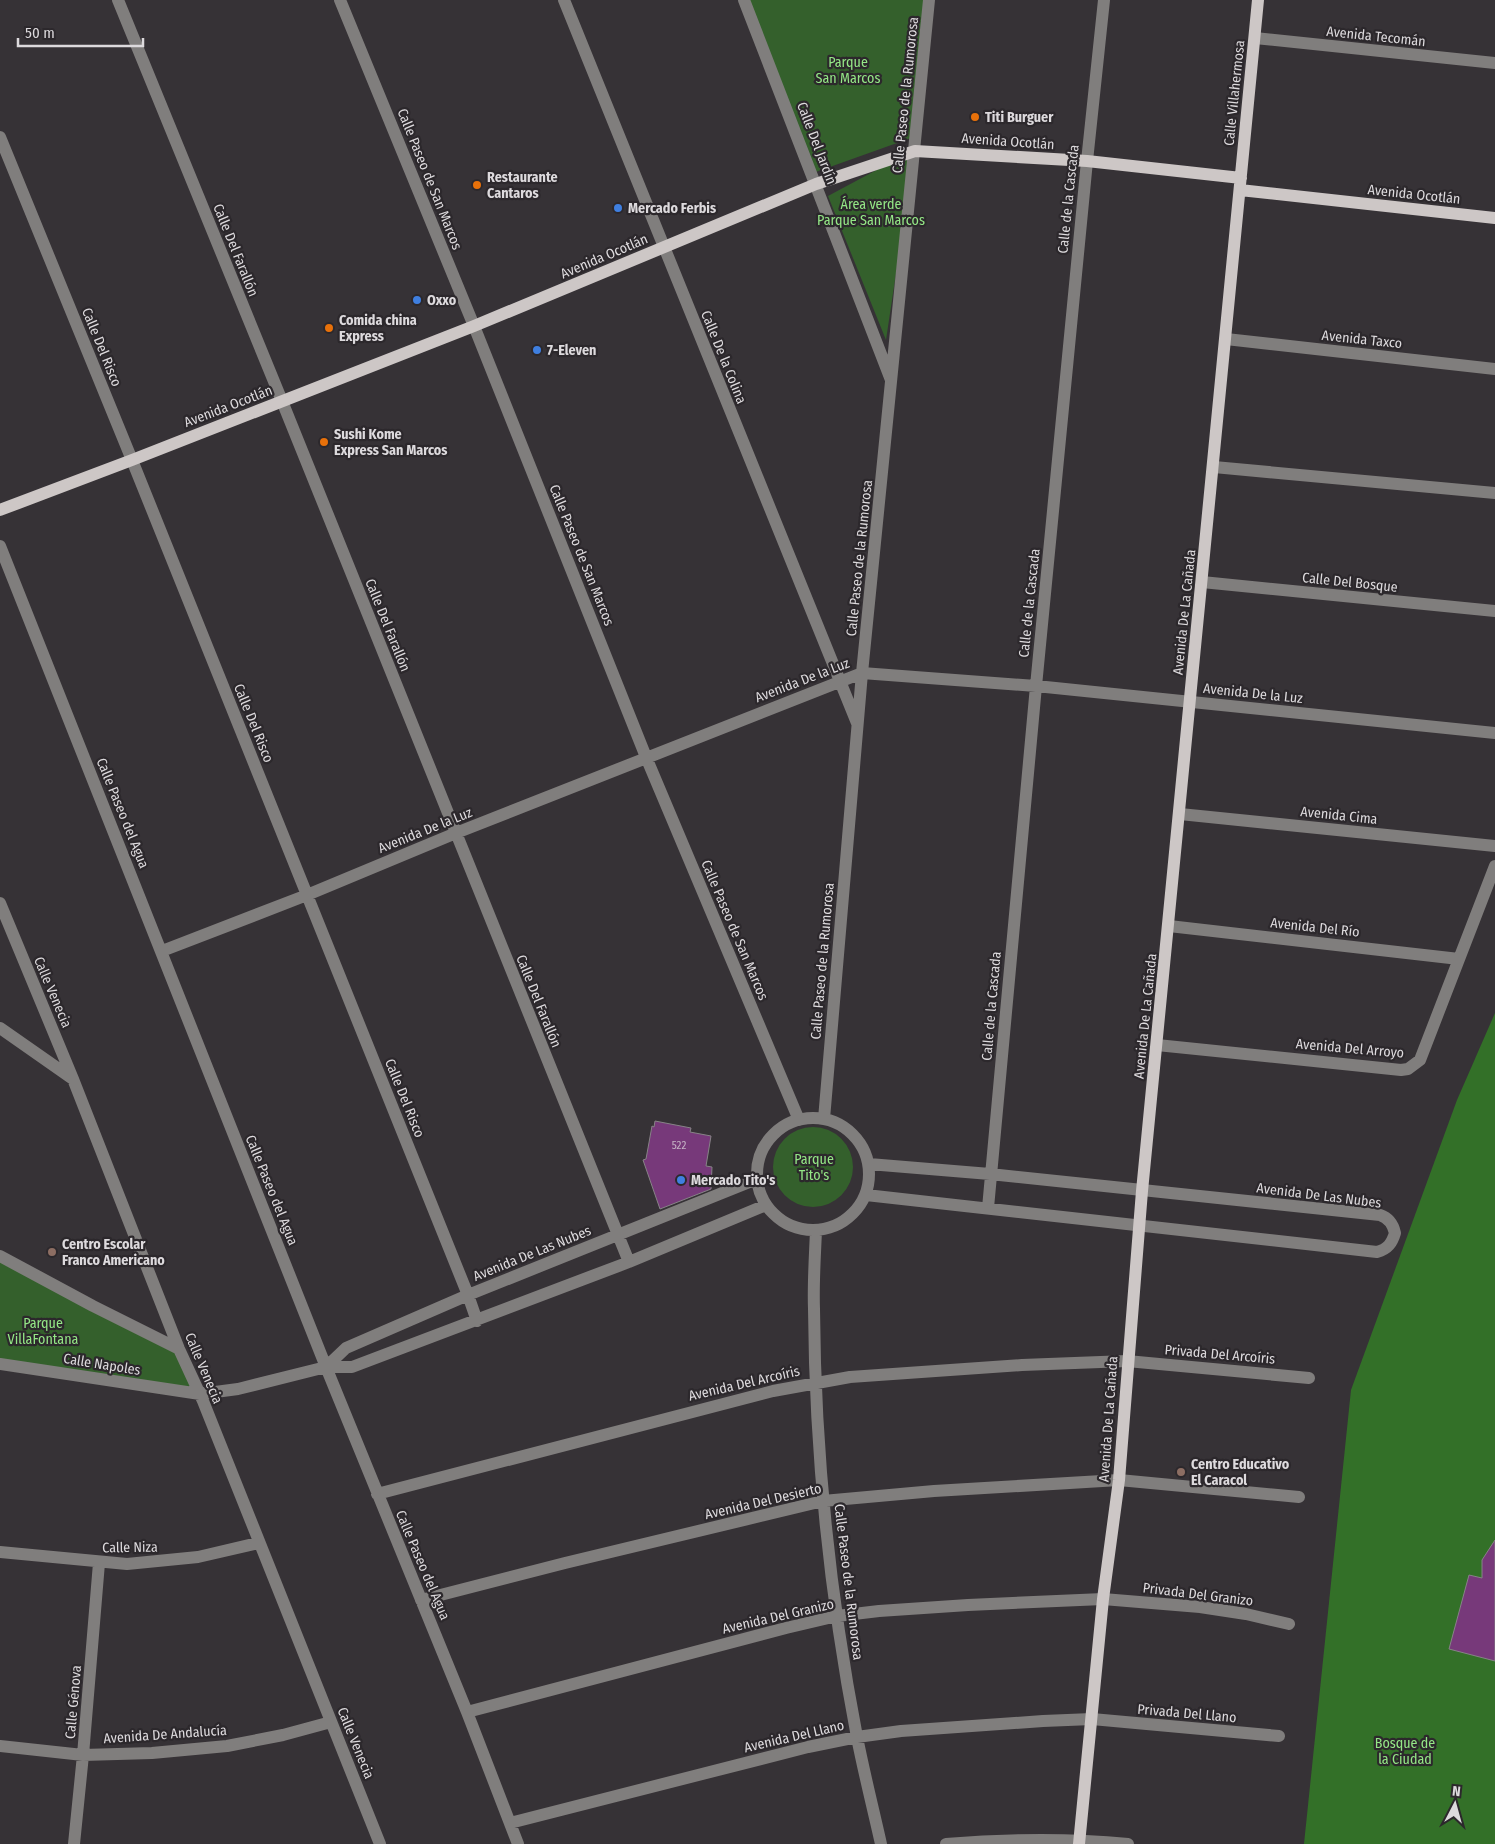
<svg xmlns="http://www.w3.org/2000/svg" width="1495" height="1844" font-family="'Fira Sans Condensed',sans-serif">
<rect width="100%" height="100%" fill="#363236"/>
<path fill="#34602c" d="M 748,0 L 928,0 L 910,180 L 886,340 L 828,196 L 912,151 L 911,138 L 813,173 Z
M773 1167a40 40 0 1 1 80 0a40 40 0 1 1-80 0Z
M 0,1262 L 185,1358 L 201,1399 L 0,1365 Z"/>
<path fill="#337028" d="M 1495,1013 L 1495,1844 L 1304,1844 L 1351,1390 L 1457,1100 Z"/>
<path fill="#77397a" stroke="#878387" d="M 655,1121 L 691,1128 L 690,1132 L 711,1136 L 706,1166 L 712,1167 L 711,1189 L 660,1209 L 643,1160 L 646,1159 L 652,1126 L 654,1127 Z
M 1495,1540 L 1495,1661 L 1449,1649 L 1469,1575 L 1482,1578 L 1482,1560 Z"/>
<g fill="none" stroke-linecap="round" stroke-linejoin="round">
<path stroke="#807e7d" stroke-width="12" d="M 118,0 L 282,401 L 629,1262
M 340,0 L 474,326 L 646,757 L 799,1120
M 564,0 L 857,723
M 744,0 L 891,380
M 1255,38 L 1495,63
M 0,137 L 132,460 L 468,1295 L 477,1321
M 1226,339 L 1495,369
M 1214,467 L 1495,493
M 0,546 L 326,1367 L 467,1712 L 518,1844
M 1202,582 L 1495,611
M 1180,814 L 1495,846
M 0,903 L 73,1079 L 179,1349 L 203,1401 L 380,1844
M 1169,926 L 1459,959
M 162,951 L 307,895 L 456,833 L 862,673 L 1036,686 L 1495,733
M 0,1028 L 73,1079
M 1157,1045 L 1401,1070 L 1408,1069 L 1420,1060 L 1495,866
M757 1174a56 56 0 1 1 112 0a56 56 0 1 1-112 0Z
M 824,1119 L 862,673 L 929,0
M 866,1195 L 1377,1252 C 1388,1249 1392,1243 1395,1233 C 1393,1224 1389,1218 1380,1215 L 990,1174 L 869,1164
M 988,1208 L 1036,686 L 1087,161 L 1104,0
M 816,1230 C 815,1256 813,1283 814,1309 C 815,1452 830,1597 857,1737 C 864,1773 873,1808 881,1844
M 0,1256 L 93,1306 L 179,1349
M 0,1364 L 200,1394 L 238,1389 L 326,1367 L 352,1367 L 629,1262 L 766,1205
M 326,1367 L 346,1348 L 468,1295 L 757,1179
M 377,1494 L 773,1391 L 850,1377 L 1022,1365 L 1127,1361 L 1309,1378
M 0,1552 L 127,1564 L 198,1557 L 258,1543
M 421,1600 L 565,1563 L 823,1501 L 934,1491 L 1119,1480 L 1299,1497
M 467,1712 L 786,1628 L 837,1616 L 879,1611 L 968,1605 L 1103,1599 L 1200,1607 L 1246,1614 L 1289,1624
M 0,1746 L 83,1755 L 152,1753 L 227,1746 L 283,1735 L 331,1722
M 510,1823 L 808,1747 L 857,1737 L 901,1731 L 1043,1721 L 1092,1719 L 1279,1736
M 74,1844 L 83,1755 L 99,1563
M 946,1844 C 1007,1839 1067,1838 1128,1844"/>
<path stroke="#cdc7c6" stroke-width="12" d="M 1240,190 L 1495,218
M 0,510 L 132,460 L 474,326 L 816,184 L 915,151 L 1087,161 L 1241,178
M 1079,1844 L 1103,1599 L 1119,1480 L 1142,1191 L 1258,0"/>
</g>
<g fill="#e8710a" stroke="#2c282c" stroke-width="2">
<circle cx="975" cy="117" r="5"/>
<circle cx="477" cy="185" r="5"/>
<circle cx="329" cy="328" r="5"/>
<circle cx="324" cy="442" r="5"/>
</g>
<g fill="#3f7fe0" stroke="#2c282c" stroke-width="2">
<circle cx="618" cy="208" r="5"/>
<circle cx="417" cy="300" r="5"/>
<circle cx="537" cy="350" r="5"/>
<circle cx="681" cy="1180" r="5"/>
</g>
<g fill="#8d6e63" stroke="#2c282c" stroke-width="2">
<circle cx="52" cy="1252" r="5"/>
<circle cx="1181" cy="1472" r="5"/>
</g>
<g text-anchor="middle" stroke-width="4.5" stroke-linejoin="round" paint-order="stroke">
<g font-size="11" fill="#c4b2c4">
<text x="679" y="1149">522</text>
</g>
<g font-size="14" fill="#dddadd" stroke="#2c282c">
<text transform="translate(1376 36) rotate(6)" y="5">Avenida Tecomán</text>
<text transform="translate(1234 93) rotate(-84)" y="5">Calle Villahermosa</text>
<text transform="translate(905 95) rotate(-84)" y="5">Calle Paseo de la Rumorosa</text>
<text transform="translate(1008 141) rotate(4)" y="5">Avenida Ocotlán</text>
<text transform="translate(817 143) rotate(69)" y="5">Calle Del Jardín</text>
<text transform="translate(430 179) rotate(68)" y="5">Calle Paseo de San Marcos</text>
<text transform="translate(1414 194) rotate(6)" y="5">Avenida Ocotlán</text>
<text transform="translate(1068 199) rotate(-84)" y="5">Calle de la Cascada</text>
<text transform="translate(236 250) rotate(68)" y="5">Calle Del Farallón</text>
<text transform="translate(604 256) rotate(-23)" y="5">Avenida Ocotlán</text>
<text transform="translate(1362 339) rotate(6)" y="5">Avenida Taxco</text>
<text transform="translate(102 347) rotate(68)" y="5">Calle Del Risco</text>
<text transform="translate(724 357) rotate(68)" y="5">Calle De la Colina</text>
<text transform="translate(228 406) rotate(-21)" y="5">Avenida Ocotlán</text>
<text transform="translate(582 555) rotate(68)" y="5">Calle Paseo de San Marcos</text>
<text transform="translate(859 558) rotate(-84)" y="5">Calle Paseo de la Rumorosa</text>
<text transform="translate(1350 582) rotate(6)" y="5">Calle Del Bosque</text>
<text transform="translate(1029 603) rotate(-84)" y="5">Calle de la Cascada</text>
<text transform="translate(1184 612) rotate(-84)" y="5">Avenida De La Cañada</text>
<text transform="translate(388 625) rotate(68)" y="5">Calle Del Farallón</text>
<text transform="translate(802 680) rotate(-21)" y="5">Avenida De la Luz</text>
<text transform="translate(1253 693) rotate(6)" y="5">Avenida De la Luz</text>
<text transform="translate(254 723) rotate(68)" y="5">Calle Del Risco</text>
<text transform="translate(123 813) rotate(68)" y="5">Calle Paseo del Agua</text>
<text transform="translate(1339 815) rotate(6)" y="5">Avenida Cima</text>
<text transform="translate(425 830) rotate(-22)" y="5">Avenida De la Luz</text>
<text transform="translate(1315 927) rotate(6)" y="5">Avenida Del Río</text>
<text transform="translate(735 930) rotate(67)" y="5">Calle Paseo de San Marcos</text>
<text transform="translate(822 961) rotate(-85)" y="5">Calle Paseo de la Rumorosa</text>
<text transform="translate(53 992) rotate(67)" y="5">Calle Venecia</text>
<text transform="translate(539 1001) rotate(68)" y="5">Calle Del Farallón</text>
<text transform="translate(991 1006) rotate(-85)" y="5">Calle de la Cascada</text>
<text transform="translate(1145 1016) rotate(-84)" y="5">Avenida De La Cañada</text>
<text transform="translate(1350 1048) rotate(5)" y="5">Avenida Del Arroyo</text>
<text transform="translate(405 1098) rotate(68)" y="5">Calle Del Risco</text>
<text transform="translate(272 1190) rotate(68)" y="5">Calle Paseo del Agua</text>
<text transform="translate(1319 1195) rotate(7)" y="5">Avenida De Las Nubes</text>
<text transform="translate(532 1253) rotate(-22)" y="5">Avenida De Las Nubes</text>
<text transform="translate(1220 1354) rotate(5)" y="5">Privada Del Arcoíris</text>
<text transform="translate(102 1364) rotate(9)" y="5">Calle Napoles</text>
<text transform="translate(204 1368) rotate(67)" y="5">Calle Venecia</text>
<text transform="translate(744 1383) rotate(-13)" y="5">Avenida Del Arcoíris</text>
<text transform="translate(1108 1419) rotate(-86)" y="5">Avenida De La Cañada</text>
<text transform="translate(763 1501) rotate(-13)" y="5">Avenida Del Desierto</text>
<text transform="translate(130 1547) rotate(-1)" y="5">Calle Niza</text>
<text transform="translate(423 1565) rotate(67)" y="5">Calle Paseo del Agua</text>
<text transform="translate(849 1582) rotate(83)" y="5">Calle Paseo de la Rumorosa</text>
<text transform="translate(1198 1594) rotate(7)" y="5">Privada Del Granizo</text>
<text transform="translate(778 1616) rotate(-13)" y="5">Avenida Del Granizo</text>
<text transform="translate(73 1702) rotate(-85)" y="5">Calle Génova</text>
<text transform="translate(1187 1713) rotate(5)" y="5">Privada Del Llano</text>
<text transform="translate(165 1734) rotate(-4)" y="5">Avenida De Andalucía</text>
<text transform="translate(794 1736) rotate(-13)" y="5">Avenida Del Llano</text>
<text transform="translate(356 1743) rotate(68)" y="5">Calle Venecia</text>
</g>
<g font-size="14" fill="#94e786" stroke="#2c282c">
<text x="848" y="67">Parque<tspan x="848" dy="16">San Marcos</tspan></text>
<text x="871" y="209">Área verde<tspan x="871" dy="16">Parque San Marcos</tspan></text>
<text x="814" y="1164">Parque<tspan x="814" dy="16">Tito's</tspan></text>
<text x="43" y="1328">Parque<tspan x="43" dy="16">VillaFontana</tspan></text>
<text x="1405" y="1748">Bosque de<tspan x="1405" dy="16">la Ciudad</tspan></text>
</g>
<g font-size="14" font-weight="bold" fill="#dddadd" stroke="#2c282c" text-anchor="start">
<text x="985" y="122">Titi Burguer</text>
<text x="487" y="182">Restaurante<tspan x="487" dy="16">Cantaros</tspan></text>
<text x="628" y="213">Mercado Ferbis</text>
<text x="427" y="305">Oxxo</text>
<text x="339" y="325">Comida china<tspan x="339" dy="16">Express</tspan></text>
<text x="547" y="355">7-Eleven</text>
<text x="334" y="439">Sushi Kome<tspan x="334" dy="16">Express San Marcos</tspan></text>
<text x="691" y="1185">Mercado Tito's</text>
<text x="62" y="1249">Centro Escolar<tspan x="62" dy="16">Franco Americano</tspan></text>
<text x="1191" y="1469">Centro Educativo<tspan x="1191" dy="16">El Caracol</tspan></text>
</g>
</g>
<g transform="translate(1455 1804) rotate(6)" stroke="#2c282c" stroke-width="4" paint-order="stroke">
<path d="M0-4L9 19L0 12L-9 19Z" fill="#dddadd"/>
<text y="-8" font-size="14" font-weight="bold" text-anchor="middle" fill="#dddadd">N</text>
</g>
<path d="M18 38v8h125v-8" fill="none" stroke="#dddadd" stroke-width="2.5"/>
<text x="25" y="38" font-size="15" fill="#dddadd" stroke="#2c282c" stroke-width="4" paint-order="stroke">50 m</text>
</svg>
